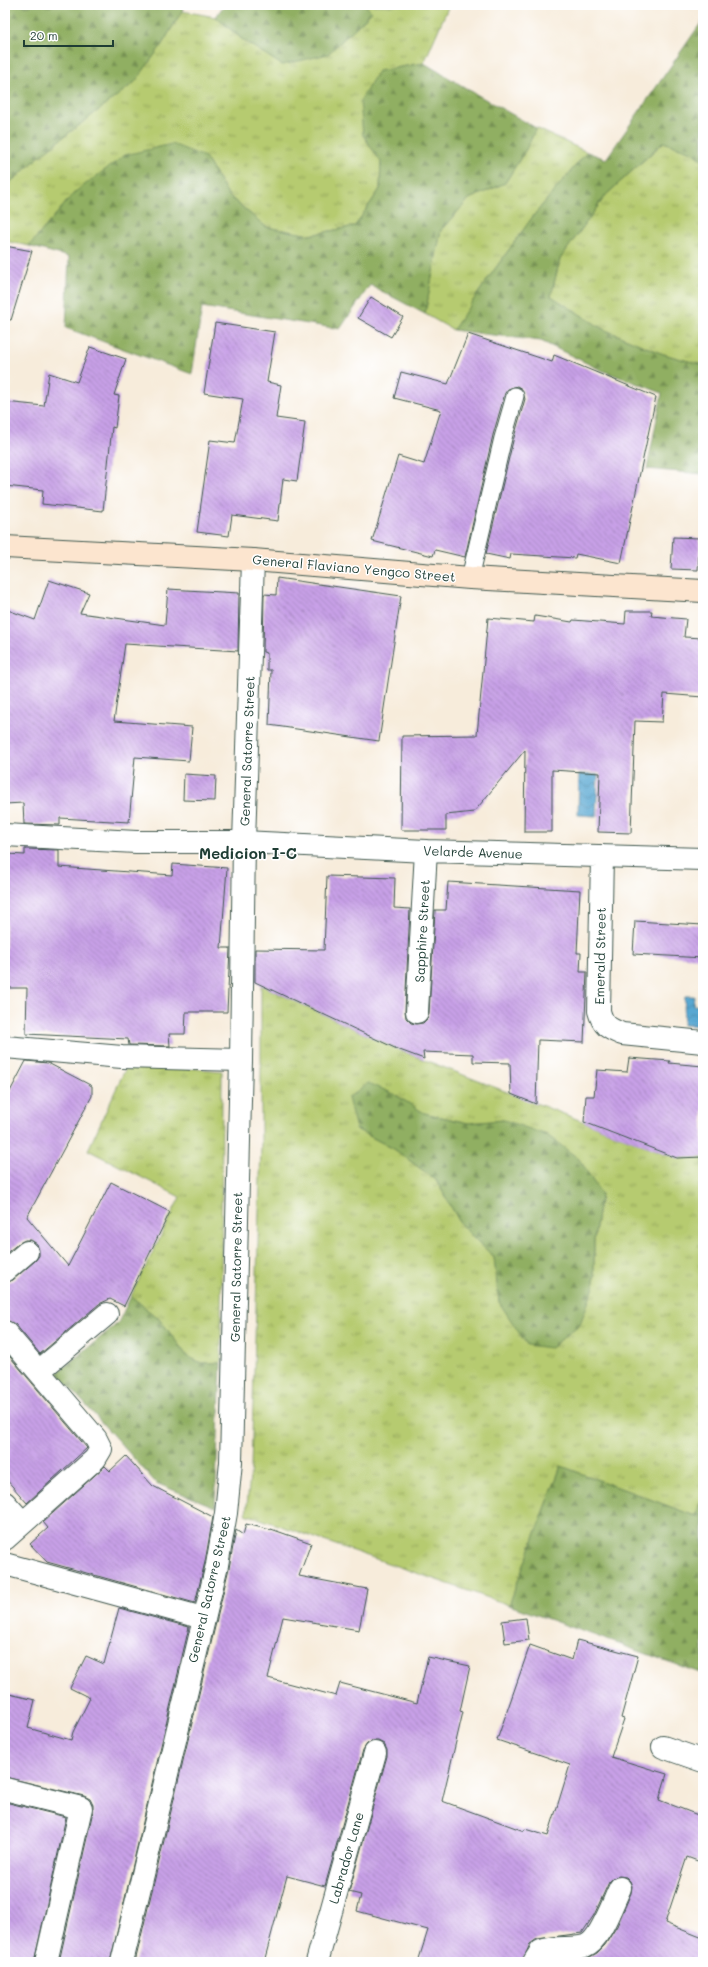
<svg xmlns="http://www.w3.org/2000/svg" width="708" height="1967" font-family="Mali,sans-serif">
<defs>
<pattern id="grass-tufts" width="24" height="20" patternUnits="userSpaceOnUse"><rect width="24" height="20" fill="#b6cb6f"/><path d="M3 7l-1-3M5 7V3M7 7l1-3M15 17l-1-3M17 17v-4M19 17l1-3" fill="none" stroke="#93a65c"/></pattern>
<pattern id="forest-firs" width="22" height="20" patternUnits="userSpaceOnUse"><rect width="22" height="20" fill="#90af62"/><path d="M5 1l3.5 6h-7zM16 11l3.5 6h-7z" fill="#759052"/></pattern>
<pattern id="water-waves" width="16" height="10" patternUnits="userSpaceOnUse"><rect width="16" height="10" fill="#59a7d2"/><path d="M0 5q4-4 8 0t8 0" fill="none" stroke="#4989ab"/></pattern>
<pattern id="building-back-hatch" width="6" height="6" patternUnits="userSpaceOnUse"><rect width="6" height="6" fill="#c8a0e7"/><path d="M-1 5l2 2M0 0l6 6M5-1l2 2" fill="none" stroke="#a284bc"/></pattern>
</defs>
<rect width="100%" height="100%" fill="#fff"/>
<filter id="ink" filterUnits="userSpaceOnUse"><feTurbulence type="fractalNoise" baseFrequency=".025" numOctaves="2"/><feDisplacementMap in="SourceGraphic" scale="8" xChannelSelector="R" yChannelSelector="G"/><feConvolveMatrix kernelMatrix="1 2 1 2 8 2 1 2 1" color-interpolation-filters="sRGB"/></filter>
<filter id="wash" filterUnits="userSpaceOnUse"><feTurbulence type="fractalNoise" baseFrequency=".012" numOctaves="4" result="noise"/><feDisplacementMap in="SourceGraphic" scale="16" xChannelSelector="R" yChannelSelector="G"/><feGaussianBlur stdDeviation="0.9" result="paint"/><feColorMatrix in="noise" values="0 0 0 0 0 0 0 0 0 0 0 0 0 0 0 0 0 1.4 0 .05"/><feComposite in="paint" operator="in"/></filter>
<g filter="url(#wash)">
<rect width="100%" height="100%" fill="#f7ecdb"/>
<path fill="url(#grass-tufts)" stroke="#6a8452" fill-rule="evenodd" d="M 365,5 L 449,5 L 424,63 L 378,71 L 363,135 L 381,162 L 380,189 L 355,226 L 310,235 L 266,227 L 229,196 L 205,157 L 75,192 L 29,246 L 5,241 L 5,187 L 48,149 L 135,82 L 161,46 L 182,11 L 216,17 L 243,40 L 282,65 L 372,12 Z
M 536,128 L 587,152 L 534,215 L 492,273 L 453,330 L 425,314 L 441,230 L 469,199 L 505,183 L 528,146 Z
M 664,142 L 692,152 L 703,161 L 703,365 L 663,354 L 603,329 L 551,296 L 560,259 L 606,195 Z
M 261,985 L 399,1050 L 677,1158 L 703,1157 L 703,1497 L 695,1516 L 561,1466 L 509,1605 L 246,1514 L 251,1467 L 261,1146 ZM 394,1094 L 424,1113 L 468,1123 L 504,1120 L 601,1194 L 594,1239 L 594,1287 L 499,1302 L 494,1257 L 462,1226 L 436,1180 L 394,1149 L 356,1129 Z
M 128,1063 L 222,1071 L 221,1363 L 201,1363 L 187,1356 L 161,1321 L 131,1296 L 180,1197 L 88,1150 Z"/>
<path fill="url(#forest-firs)" stroke="#58764b" d="M 5,5 L 184,5 L 182,11 L 161,46 L 135,82 L 48,149 L 5,187 Z
M 224,5 L 365,5 L 372,12 L 328,54 L 282,65 L 243,40 L 216,17 Z
M 703,20 L 703,161 L 692,152 L 663,142 L 606,195 L 560,259 L 551,296 L 603,329 L 663,354 L 703,365 L 703,474 L 647,469 L 662,393 L 601,370 L 541,341 L 453,330 L 492,273 L 534,215 L 587,152 L 606,159 Z
M 424,63 L 476,94 L 536,128 L 528,146 L 505,183 L 469,199 L 441,230 L 425,314 L 370,285 L 340,329 L 202,307 L 192,374 L 66,328 L 69,257 L 29,246 L 75,192 L 125,155 L 172,144 L 205,157 L 229,196 L 266,227 L 310,235 L 355,226 L 380,189 L 381,162 L 363,135 L 360,101 L 378,71 Z
M 368,1083 L 394,1094 L 424,1113 L 468,1123 L 504,1120 L 547,1135 L 579,1159 L 601,1194 L 594,1239 L 594,1287 L 580,1324 L 551,1348 L 527,1345 L 499,1302 L 494,1257 L 462,1226 L 436,1180 L 394,1149 L 356,1129 L 348,1098 Z
M 131,1296 L 161,1321 L 187,1356 L 201,1363 L 221,1363 L 215,1507 L 156,1483 L 57,1373 L 118,1323 Z
M 561,1466 L 695,1516 L 703,1497 L 703,1674 L 509,1605 Z"/>
<path fill="url(#water-waves)" stroke="#3c7283" d="M 579,774 L 598,775 L 596,816 L 578,815 Z
M 685,996 L 694,996 L 693,1005 L 703,1006 L 703,1026 L 683,1025 Z"/>
<g id="blocks">
<path fill="url(#building-back-hatch)" d="M 5,246 L 32,251 L 11,320 L 5,319 Z
M 371,297 L 403,317 L 391,337 L 358,318 Z
M 215,323 L 275,332 L 267,382 L 281,385 L 276,418 L 305,422 L 297,481 L 283,479 L 278,521 L 232,515 L 229,536 L 197,532 L 210,440 L 235,443 L 243,399 L 204,393 Z
M 468,334 L 552,362 L 554,355 L 656,397 L 621,563 L 576,554 L 575,558 L 511,554 L 510,559 L 486,554 L 513,441 L 525,399 L 522,389 L 517,386 L 508,389 L 505,393 L 493,435 L 465,557 L 435,550 L 433,556 L 372,541 L 398,456 L 424,464 L 441,410 L 394,398 L 401,372 L 448,384 Z
M 90,347 L 126,359 L 114,395 L 119,396 L 115,428 L 112,427 L 103,511 L 42,504 L 43,490 L 5,486 L 5,402 L 44,406 L 49,373 L 77,382 Z
M 673,537 L 700,538 L 698,570 L 671,569 Z
M 277,578 L 401,596 L 379,741 L 269,725 L 271,670 L 267,670 L 267,653 L 263,652 L 264,594 L 276,595 Z
M 49,580 L 89,593 L 80,613 L 165,625 L 168,589 L 239,593 L 238,651 L 125,644 L 114,721 L 192,727 L 189,761 L 135,757 L 129,822 L 60,818 L 60,825 L 24,824 L 23,803 L 5,804 L 5,609 L 35,620 Z
M 626,611 L 652,611 L 651,616 L 686,619 L 684,637 L 703,638 L 703,697 L 664,694 L 662,722 L 635,721 L 631,833 L 598,832 L 600,773 L 552,770 L 552,832 L 524,832 L 525,750 L 474,812 L 446,815 L 446,830 L 401,830 L 402,736 L 477,735 L 488,618 L 534,622 L 535,616 L 572,622 L 573,620 L 625,624 Z
M 184,774 L 216,776 L 215,801 L 183,800 Z
M 25,849 L 59,850 L 59,867 L 172,875 L 173,864 L 227,868 L 221,948 L 230,948 L 227,1012 L 186,1012 L 185,1034 L 169,1034 L 170,1046 L 129,1045 L 128,1039 L 26,1034 L 27,988 L 5,988 L 7,854 L 25,855 Z
M 327,876 L 395,878 L 394,908 L 410,909 L 405,1011 L 406,1018 L 411,1023 L 416,1024 L 423,1023 L 428,1018 L 429,1013 L 435,910 L 446,910 L 448,882 L 580,890 L 577,953 L 581,953 L 580,972 L 587,972 L 584,1042 L 538,1040 L 536,1104 L 511,1094 L 510,1063 L 473,1062 L 473,1054 L 423,1052 L 424,1059 L 397,1049 L 255,982 L 255,949 L 324,950 Z
M 635,921 L 703,925 L 703,958 L 633,954 Z
M 629,1058 L 670,1061 L 669,1063 L 703,1066 L 703,1157 L 677,1158 L 584,1122 L 586,1096 L 594,1096 L 597,1070 L 627,1072 Z
M 26,1061 L 48,1063 L 92,1086 L 92,1096 L 27,1217 L 68,1266 L 111,1182 L 170,1212 L 124,1306 L 110,1299 L 99,1304 L 40,1354 L 15,1324 L 5,1320 L 5,1283 L 13,1280 L 35,1261 L 39,1256 L 39,1250 L 37,1244 L 31,1240 L 25,1240 L 19,1243 L 5,1254 L 5,1101 Z
M 5,1351 L 87,1448 L 27,1503 L 5,1478 Z
M 126,1456 L 153,1486 L 213,1517 L 205,1562 L 195,1603 L 47,1562 L 30,1544 L 48,1528 L 43,1522 L 105,1466 L 110,1471 Z
M 246,1524 L 271,1530 L 271,1529 L 311,1543 L 299,1576 L 367,1589 L 359,1630 L 283,1617 L 268,1678 L 336,1696 L 340,1683 L 417,1703 L 428,1657 L 470,1666 L 460,1711 L 463,1712 L 442,1801 L 524,1831 L 525,1829 L 548,1836 L 570,1765 L 497,1740 L 530,1645 L 572,1660 L 577,1640 L 638,1656 L 621,1718 L 624,1719 L 611,1757 L 667,1774 L 659,1800 L 703,1817 L 703,1863 L 687,1857 L 665,1923 L 703,1938 L 703,1962 L 549,1962 L 588,1958 L 597,1953 L 605,1945 L 617,1926 L 631,1893 L 632,1886 L 630,1881 L 626,1877 L 619,1876 L 613,1878 L 609,1882 L 594,1915 L 582,1933 L 537,1939 L 530,1944 L 522,1962 L 418,1962 L 428,1930 L 357,1911 L 361,1895 L 349,1892 L 387,1756 L 387,1750 L 384,1744 L 378,1741 L 372,1741 L 367,1744 L 363,1750 L 325,1886 L 287,1876 L 264,1962 L 135,1962 L 229,1568 L 236,1530 L 243,1535 Z
M 119,1608 L 189,1627 L 110,1962 L 59,1962 L 93,1811 L 93,1805 L 90,1799 L 84,1796 L 5,1777 L 5,1693 L 35,1700 L 28,1728 L 71,1740 L 73,1732 L 90,1698 L 70,1688 L 86,1656 L 104,1664 Z
M 526,1618 L 529,1640 L 505,1643 L 502,1621 Z
M 5,1802 L 66,1817 L 34,1962 L 5,1962 Z"/>
</g>
</g>
<g filter="url(#ink)">
<use href="#blocks" fill-opacity="0" stroke="#3f574d" stroke-width="1"/>
<g fill="none" stroke-linecap="round" stroke-linejoin="round">
<defs>
<path id="service" d="M 470,578 L 503,438 L 515,396"/>
<path id="minor" d="M 5,835 L 136,842 L 244,842 L 426,851 L 703,859
M 602,856 L 599,1011 C 603,1026 608,1028 622,1034 L 703,1042
M 417,1012 L 426,851
M 5,1047 L 122,1057 L 241,1060
M 5,1271 L 27,1252
M 5,1332 L 96,1439 L 101,1449 L 95,1459 L 5,1539
M 39,1371 L 107,1314
M 5,1503 L 23,1523
M 5,1564 L 203,1618
M 663,1747 L 703,1761
M 5,1789 L 81,1808 L 46,1962
M 317,1962 L 375,1753
M 534,1962 L 541,1951 C 556,1946 573,1950 585,1946 C 600,1941 613,1902 620,1888"/>
<path id="tertiary" d="M 122,1962 L 217,1565 L 226,1513 L 231,1462 L 241,1060 L 244,842 L 253,560"/>
<path id="secondary" d="M 5,547 L 253,560 L 470,578 L 703,591"/>
</defs>
<use href="#service" stroke="#3f574d" stroke-width="19"/>
<use href="#minor" stroke="#3f574d" stroke-width="24"/>
<use href="#tertiary" stroke="#3f574d" stroke-width="24"/>
<use href="#secondary" stroke="#3f574d" stroke-width="24"/>
<use href="#service" stroke="#fff" stroke-width="17"/>
<use href="#minor" stroke="#fff" stroke-width="22"/>
<use href="#tertiary" stroke="#fff" stroke-width="22"/>
<use href="#secondary" stroke="#fce5cf" stroke-width="22"/>
</g>
</g>
<g text-anchor="middle" stroke-width="3" stroke-linejoin="round" paint-order="stroke">
<g font-size="13" fill="#1f3d34" stroke="#fff">
<text transform="translate(354 568) rotate(5)" y="5">General Flaviano Yengco Street</text>
<text transform="translate(247 751) rotate(-88)" y="5">General Satorre Street</text>
<text transform="translate(473 852) rotate(2)" y="5">Velarde Avenue</text>
<text transform="translate(422 931) rotate(-87)" y="5">Sapphire Street</text>
<text transform="translate(600 956) rotate(-89)" y="5">Emerald Street</text>
<text transform="translate(236 1267) rotate(-89)" y="5">General Satorre Street</text>
<text transform="translate(209 1589) rotate(-77)" y="5">General Satorre Street</text>
<text transform="translate(346 1858) rotate(-74)" y="5">Labrador Lane</text>
</g>
<g font-size="15" font-weight="bold" fill="#1f3d34" stroke="#fff">
<text x="248" y="859">Medicion I-C</text>
</g>
</g>
<rect width="708" height="1967" fill="none" stroke="#fff" stroke-width="20"/>
<path d="M24 40v6h89v-6" fill="none" stroke="#1f3d34" stroke-width="2"/>
<text x="30" y="40" font-size="12" fill="#1f3d34" stroke="#ffffff" stroke-width="3" paint-order="stroke">20 m</text>
</svg>
